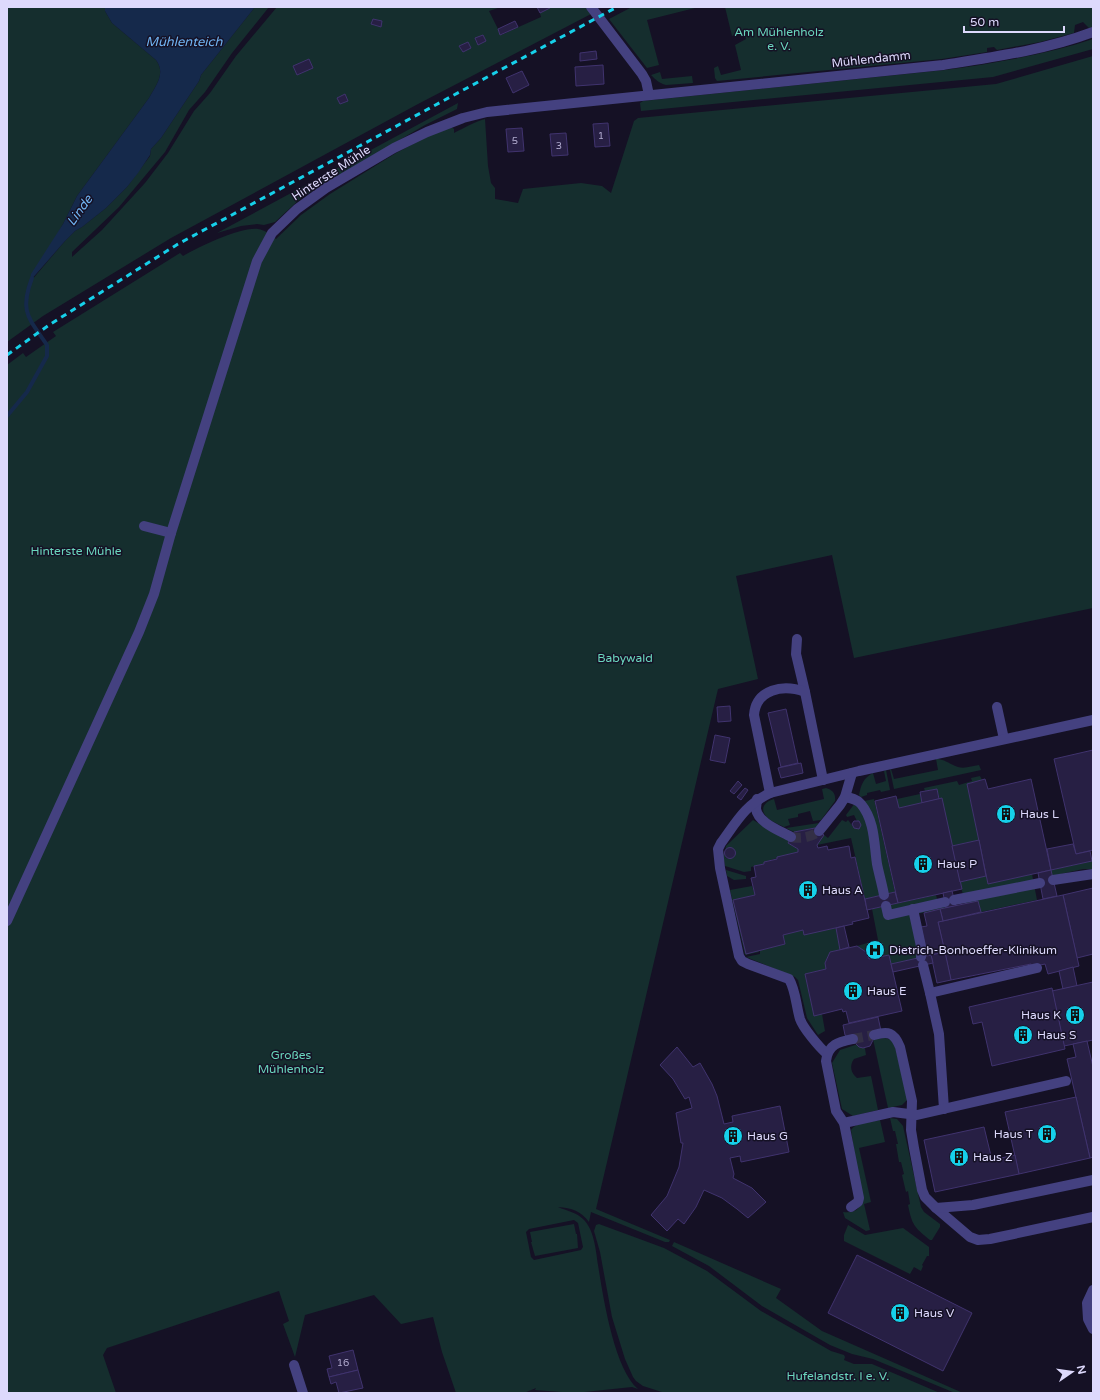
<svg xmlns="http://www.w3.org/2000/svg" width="1100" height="1400" viewBox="0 0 1100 1400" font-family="'Varela Round',sans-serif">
	<rect width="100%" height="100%" fill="#151125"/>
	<!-- green -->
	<g fill="#152e2e" fill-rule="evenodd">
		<path d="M7 7H105V11L112 23 156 60C166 73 156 86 149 98L77 196 63 224 31 281 65 241 75 231 82 227 106 208 127 187 150 156 151 149 161 138 199 81 201 75 255 7H269L232 53 205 92 189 110 165 152 119 207 72 252V257L102 230 145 183 168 153 194 111 210 93 236 56 277 7H501L489 11 501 35 541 17 540 13 550 8V7H586L591 14 418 104 171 238 43 316 7 342Z"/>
		<path d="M632 7H699L647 20 659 65 647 68 609 19Z"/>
		<path d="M725 7H1093V27L1089 28 1083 22 1075 25 1074 33 1040 42 997 50 994 47 987 48V52L942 59 717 81 715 78 714 68 718 66 721 75 741 70 735 45 746 39 743 31 732 36Z"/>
		<path d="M1093 39V49L993 77 641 111 640 103 643 101 945 70C995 63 1045 55 1093 39Z"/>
		<path d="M1093 56V608L854 658 832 555 736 576 758 679 718 689 596 1209 670 1240 669 1242H665L591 1212 589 1222C581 1211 572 1208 558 1207 567 1211 576 1212 583 1219 594 1229 596 1250 598 1265 603 1296 614 1369 638 1389L632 1387 575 1393 535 1390 536 1388 524 1393H456L442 1352 433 1317 401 1324 374 1295 305 1315 295 1357 283 1324 289 1321 279 1291 107 1348 103 1355 116 1393H7V365L23 353 26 357 56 336 53 332 180 253 183 256C199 247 240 227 258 229 265 230 271 235 276 239L301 215 330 194 396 153 428 136 451 127 454 129V133C464 128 474 122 485 119L488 166 491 183 495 188V199L518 203 523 189 581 183 602 186 611 193 634 121 638 118 996 84ZM574 1220 578 1223 583 1247 581 1250 534 1260 531 1257 526 1232 529 1229Z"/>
		<path d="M660 72 662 79 692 76 693 83 666 85C659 83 656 80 651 75Z"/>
		<path d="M458 103 457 109 425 125 324 184 300 199 275 222 264 225 257 224 241 226 217 233Z"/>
		<path d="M936 759C945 759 951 765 958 767 965 769 972 766 979 765L981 770 894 789 890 770 891 769 894 779 938 770Z"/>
		<path d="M886 770 890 790 881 792 880 790 867 793V795L861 797 859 795C861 785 863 778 873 773L876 784 886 781 884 771Z"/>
		<path d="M980 776 982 780 967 784 979 840 952 846 937 789 925 791 924 788 957 781 959 785 972 781 971 778Z"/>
		<path d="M826 788C833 790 836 794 835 801L821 820 813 821 810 811 798 814V817L788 819 790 825 784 827C778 824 770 821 766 816 759 808 766 801 774 799L777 810 824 799 822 789Z"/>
		<path d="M920 794 922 803 899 808 897 799Z"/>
		<path d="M874 799 895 892 865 899 851 838 817 845 824 835 828 838 842 820 846 822 848 820 854 828H859L861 825 859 821H857L854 815 847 817 846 815 855 803Z"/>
		<path d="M753 820 789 841 788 843 798 849V852L764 862V864L751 867V871L744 872 725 866 723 855 724 853 726 858 730 859 734 857 735 853 733 849 730 848 727 849 725 852 726 846Z"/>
		<path d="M819 823 815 828 794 832 786 828Z"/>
		<path d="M1092 861 1093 869H1083L1052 876 1051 870Z"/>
		<path d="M726 870 746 876V879L734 880 727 876Z"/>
		<path d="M1032 874 1037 900 981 912 978 901 965 904 960 882 986 876 988 884Z"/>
		<path d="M752 886 755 895 734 900 759 952 745 955 730 890Z"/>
		<path d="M936 895 939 906 946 905V908L912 915 919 958 891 964 889 955 869 959 866 952 857 946 878 940 872 909Z"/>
		<path d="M836 928 840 950 830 952 825 963 826 969 805 974 814 1015 822 1014 825 1031 818 1035 807 1018 798 980 795 977 746 957 760 954V950L785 944 783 935 803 930 804 934Z"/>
		<path d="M885 1038 891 1040 894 1043 908 1099 902 1105 888 1108 873 1039Z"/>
		<path d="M864 1042 866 1055 854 1059C849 1066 851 1073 857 1078L871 1076 878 1110 853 1116 842 1109 832 1063 840 1050Z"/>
		<path d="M890 1118 897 1119 903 1126 921 1207 924 1212 940 1224V1227L932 1240H930C914 1227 912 1225 908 1205L910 1204 908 1191 906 1192 902 1175 904 1174 901 1162H899L896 1144H898L895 1131H893Z"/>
		<path d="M880 1120 885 1142 859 1148 871 1202 864 1204 870 1230 866 1231 845 1218 843 1212C852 1213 859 1211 862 1202L851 1130C856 1122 871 1122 880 1120Z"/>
		<path d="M574 1224 576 1234H577L578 1248 535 1256 531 1242H532L530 1232Z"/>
		<path d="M599 1224 664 1248 707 1271 761 1311 831 1351 844 1355 845 1357 844 1360 854 1364H872L940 1393H665L643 1386 636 1381 633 1377 625 1359 612 1317 600 1252 594 1231 596 1225Z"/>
		<path d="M848 1225 865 1235 903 1228 929 1247V1256H927L922 1265 923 1266 921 1271 914 1267 910 1274 844 1241V1235Z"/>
		<path d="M674 1242 781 1289 776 1298 822 1331 963 1393H955L873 1359 852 1354 830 1345 762 1306 709 1266 672 1246Z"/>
	</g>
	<!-- water -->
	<path fill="#15294b" d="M105 7H255L201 75 199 81 161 138 151 149 150 155 138 173 127 187 106 208 82 227 75 231 65 241 30 281 31 274 63 224 77 196 149 98C156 86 166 73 156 60L112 23 105 11Z"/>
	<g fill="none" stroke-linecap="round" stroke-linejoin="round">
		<!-- stream -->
		<path stroke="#15294b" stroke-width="4" d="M7 416 27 392 47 356V345C29 318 19 312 32 278"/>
	</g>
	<!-- building -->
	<g fill="#271f44" stroke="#40336e">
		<path d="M537 7H550V8L540 13Z"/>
		<path d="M373 19 382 21 381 27 371 24Z"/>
		<path d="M515 21 518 27 500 35 498 29Z"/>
		<path d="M483 35 486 41 478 45 475 38Z"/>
		<path d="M468 42 471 48 463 52 459 46Z"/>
		<path d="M596 51 597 59 580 61V53Z"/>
		<path d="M309 59 313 68 297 75 293 66Z"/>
		<path d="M603 65 604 84 576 86 575 67Z"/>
		<path d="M522 71 529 85 513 93 506 78Z"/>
		<path d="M345 94 348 101 340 104 337 98Z"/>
		<path d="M608 123 610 146 595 147 593 124Z"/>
		<path d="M522 128 524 151 508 152 506 129Z"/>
		<path d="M566 133 568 155 552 156 550 134Z"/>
		<path d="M730 706 731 721 718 722 717 707Z"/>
		<path d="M786 709 798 763 781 767 768 713Z"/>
		<path d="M715 735 730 738 725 763 710 760Z"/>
		<path d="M1093 750V850L1076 854 1054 759Z"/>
		<path d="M801 763 803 773 781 778 778 768Z"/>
		<path d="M985 779 988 789 1031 779 1051 870 988 884 967 784Z"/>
		<path d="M738 781 742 785 734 794 730 791Z"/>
		<path d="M745 788 748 790 741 800 737 797Z"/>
		<path d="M937 789 939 799 922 803 920 792Z"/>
		<path d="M896 796 899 808 942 798 962 889 898 903 875 801Z"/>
		<path d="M854 821H859L861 825 859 829 854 828 852 824Z"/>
		<path d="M815 828 824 835 817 845 818 848 827 846 828 850 849 846 851 858 855 857 869 918 852 922 853 924 804 935 803 930 783 935 785 944 746 954 733 900 755 895 751 878 756 877 754 866 764 864V862L777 859V857L798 852V849L788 843 794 832Z"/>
		<path d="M979 840 986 876 960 882 952 846Z"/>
		<path d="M1073 844 1076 854 1090 851 1092 861 1051 870 1047 849Z"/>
		<circle cx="730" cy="853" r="5.5"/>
		<path d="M1051 870 1057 896 1043 899 1038 873Z"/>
		<path d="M1093 888V954L1077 958 1063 895Z"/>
		<path d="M952 891 956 906 946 908 943 893Z"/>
		<path d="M895 892 898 903 867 910 865 899Z"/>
		<path d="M1063 895 1079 966 1048 974 1045 964 1031 967V964L951 980 938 922Z"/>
		<path d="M978 901 981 912 943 921 940 909Z"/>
		<path d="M940 909 943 921 938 922 945 952 927 956 921 927 927 926 924 913Z"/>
		<path d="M844 926 849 947 840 950 836 928Z"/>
		<path d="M857 946 866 952 869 959 889 955 902 1011 849 1023 846 1011 843 1012 842 1009 814 1016 805 974 826 969 825 963 830 952Z"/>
		<path d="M945 952 951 980 937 983 931 955Z"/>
		<path d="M931 955 933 963 893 972 891 964Z"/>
		<path d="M1073 967 1077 986 1063 989 1059 971Z"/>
		<path d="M1093 982V1040L1064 1046 1052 991Z"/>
		<path d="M1052 988 1065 1049 992 1066 982 1022 973 1024 969 1007Z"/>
		<path d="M878 1017 881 1031 874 1038 870 1046 863 1048 859 1047 856 1044 853 1037 849 1038 845 1035 843 1025Z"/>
		<path d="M1087 1041 1093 1067V1157L1090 1158 1067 1059 1076 1057 1073 1044Z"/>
		<path d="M677 1047 693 1067 700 1063 712 1084 717 1096 724 1124 733 1122 732 1116 780 1106 789 1152 741 1162 740 1156 730 1158 734 1174 733 1178 752 1188 766 1202 748 1218 737 1209 722 1198 704 1190 696 1207 684 1224 678 1219 667 1231 651 1215 667 1196 679 1167 683 1143H681L676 1113 692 1108 689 1097 685 1099 673 1079 660 1065Z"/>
		<path d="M1076 1097 1090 1158 1019 1174 1005 1112Z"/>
		<path d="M984 1127 992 1160 1015 1155 1019 1174 935 1192 924 1140Z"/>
		<path d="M857 1255 972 1313 943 1371 828 1313Z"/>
		<path d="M353 1350 358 1370 329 1377 327 1369 332 1368 329 1356Z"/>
		<path d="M358 1370 363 1388 339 1393 336 1382 331 1384 329 1377Z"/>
	</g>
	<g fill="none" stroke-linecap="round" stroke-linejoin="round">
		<!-- minor-tunnel -->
		<g stroke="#332f45" stroke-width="10" stroke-dasharray="10 5" stroke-linecap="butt">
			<path d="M791 837C801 839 812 837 819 831"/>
			<path d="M853 1039 874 1035"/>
		</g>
		<!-- minor -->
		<g stroke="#444180" stroke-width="10">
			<path d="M591 7 642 74 646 81 649 95"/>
			<path d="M144 526 171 533"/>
			<path d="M797 639 796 654 805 692"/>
			<path d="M997 707 1004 739"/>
			<path d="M770 793 754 715C756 689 783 684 805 692L823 780"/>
			<path d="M845 797C851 798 857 799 861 804 875 821 874 844 877 864 879 874 882 884 884 895"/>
			<path d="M757 799C757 802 756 806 756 809 758 823 781 831 791 837"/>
			<path d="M819 831 840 805 845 797 852 773"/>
			<path d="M1053 880 1093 874"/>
			<path d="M954 900 1040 883"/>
			<path d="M886 906 888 915 945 902"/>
			<path d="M913 909 922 951 921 957"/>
			<path d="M7 921 139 632 154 594 171 533 257 261 272 233 297 209 326 188 394 148 427 132 463 118 487 112 943 65C994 57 1045 50 1093 32"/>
			<path d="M923 965 930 993"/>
			<path d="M874 1035C888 1031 894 1032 900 1047L912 1101 911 1130 914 1148 922 1190 925 1197 936 1208 970 1237 978 1240 990 1239 1093 1217"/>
			<path d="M827 1054C819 1047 803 1028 800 1019 796 1006 796 991 789 979L748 964 742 961 739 956 720 868 718 849 721 843C737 821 745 805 770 793L859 771 1093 720"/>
			<path d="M944 1109 939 1034 930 993 1037 968"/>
			<path d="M844 1123 893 1112 917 1115 1066 1081"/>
			<path d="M851 1207 858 1202 859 1198 844 1123 836 1111 826 1061C828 1044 839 1042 853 1039"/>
			<path d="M936 1208 973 1205 1093 1180"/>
			<path d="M1093 1290 1087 1303 1088 1319 1093 1329"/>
			<path d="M294 1365 303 1393"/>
		</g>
		<!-- rail -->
		<path stroke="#16d0ea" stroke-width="3" stroke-dasharray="6 5" stroke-linecap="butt" d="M7 355 49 325 178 244 617 7"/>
	</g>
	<!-- icons -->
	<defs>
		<symbol id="building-disc" viewBox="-11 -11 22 22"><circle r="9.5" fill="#16d0ea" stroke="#151125"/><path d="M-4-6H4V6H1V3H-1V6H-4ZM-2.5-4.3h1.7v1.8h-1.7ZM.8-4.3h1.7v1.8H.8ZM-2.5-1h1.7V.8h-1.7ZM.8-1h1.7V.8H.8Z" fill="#111"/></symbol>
		<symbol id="hospital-disc" viewBox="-11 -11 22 22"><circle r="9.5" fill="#16d0ea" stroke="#151125"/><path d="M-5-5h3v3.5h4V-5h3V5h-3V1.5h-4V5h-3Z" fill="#111"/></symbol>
	</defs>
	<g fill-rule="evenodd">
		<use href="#building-disc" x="995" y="803" width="22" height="22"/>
		<use href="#building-disc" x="912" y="853" width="22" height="22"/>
		<use href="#building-disc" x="797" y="879" width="22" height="22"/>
		<use href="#hospital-disc" x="864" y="939" width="22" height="22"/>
		<use href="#building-disc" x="842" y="980" width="22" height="22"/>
		<use href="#building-disc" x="1064" y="1004" width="22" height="22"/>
		<use href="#building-disc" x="1012" y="1024" width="22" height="22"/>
		<use href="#building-disc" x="1036" y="1123" width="22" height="22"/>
		<use href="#building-disc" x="722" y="1125" width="22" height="22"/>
		<use href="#building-disc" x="948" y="1146" width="22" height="22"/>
		<use href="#building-disc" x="889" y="1302" width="22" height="22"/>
	</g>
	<g text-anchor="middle" stroke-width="3" stroke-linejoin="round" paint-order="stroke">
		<!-- number labels -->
		<g font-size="10" fill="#b0aace">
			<text x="601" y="139">1</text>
			<text x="515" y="144">5</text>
			<text x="559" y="149">3</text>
			<text x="343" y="1366">16</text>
		</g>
		<!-- park labels -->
		<g font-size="12" fill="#6ad6bd" stroke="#151125">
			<text x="779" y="36">Am Mühlenholz<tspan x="779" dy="14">e. V.</tspan></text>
			<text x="76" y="555">Hinterste Mühle</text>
			<text x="625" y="662">Babywald</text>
			<text x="291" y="1059">Großes<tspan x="291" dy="14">Mühlenholz</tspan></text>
			<text x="838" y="1380">Hufelandstr. I e. V.</text>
		</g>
		<!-- street labels -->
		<g font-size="12" fill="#ddd9fc" stroke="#151125">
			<text transform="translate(871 59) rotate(-6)" y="4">Mühlendamm</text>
			<text transform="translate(331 173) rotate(-33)" y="4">Hinterste Mühle</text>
		</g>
		<!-- poi labels -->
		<g font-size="12" fill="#ddd9fc" stroke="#151125" text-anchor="start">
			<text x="1020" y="818">Haus L</text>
			<text x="937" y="868">Haus P</text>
			<text x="822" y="894">Haus A</text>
			<text x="889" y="954">Dietrich-Bonhoeffer-Klinikum</text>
			<text x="867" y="995">Haus E</text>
			<text x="1061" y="1019" text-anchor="end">Haus K</text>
			<text x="1037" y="1039">Haus S</text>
			<text x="1033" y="1138" text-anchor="end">Haus T</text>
			<text x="747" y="1140">Haus G</text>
			<text x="973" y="1161">Haus Z</text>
			<text x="914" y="1317">Haus V</text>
		</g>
		<!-- water labels -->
		<g font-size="13" font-style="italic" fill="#70b3f2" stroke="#151125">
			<text x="184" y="46">Mühlenteich</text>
			<text transform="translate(79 210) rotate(-55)" y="5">Linde</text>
		</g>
	</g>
	<!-- border -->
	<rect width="1100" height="1400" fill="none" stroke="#ddd9fc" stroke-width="16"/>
	<!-- north arrow -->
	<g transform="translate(1072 1372) rotate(77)" stroke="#151125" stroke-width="3" paint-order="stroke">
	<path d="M0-3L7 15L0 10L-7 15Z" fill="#ddd9fc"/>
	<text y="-6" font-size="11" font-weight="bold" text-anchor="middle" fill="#ddd9fc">N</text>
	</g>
	<!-- scale -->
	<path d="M964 26v6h100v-6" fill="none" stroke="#ddd9fc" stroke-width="2"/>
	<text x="970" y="26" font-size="12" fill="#ddd9fc" stroke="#151125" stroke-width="3" paint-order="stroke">50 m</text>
</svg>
